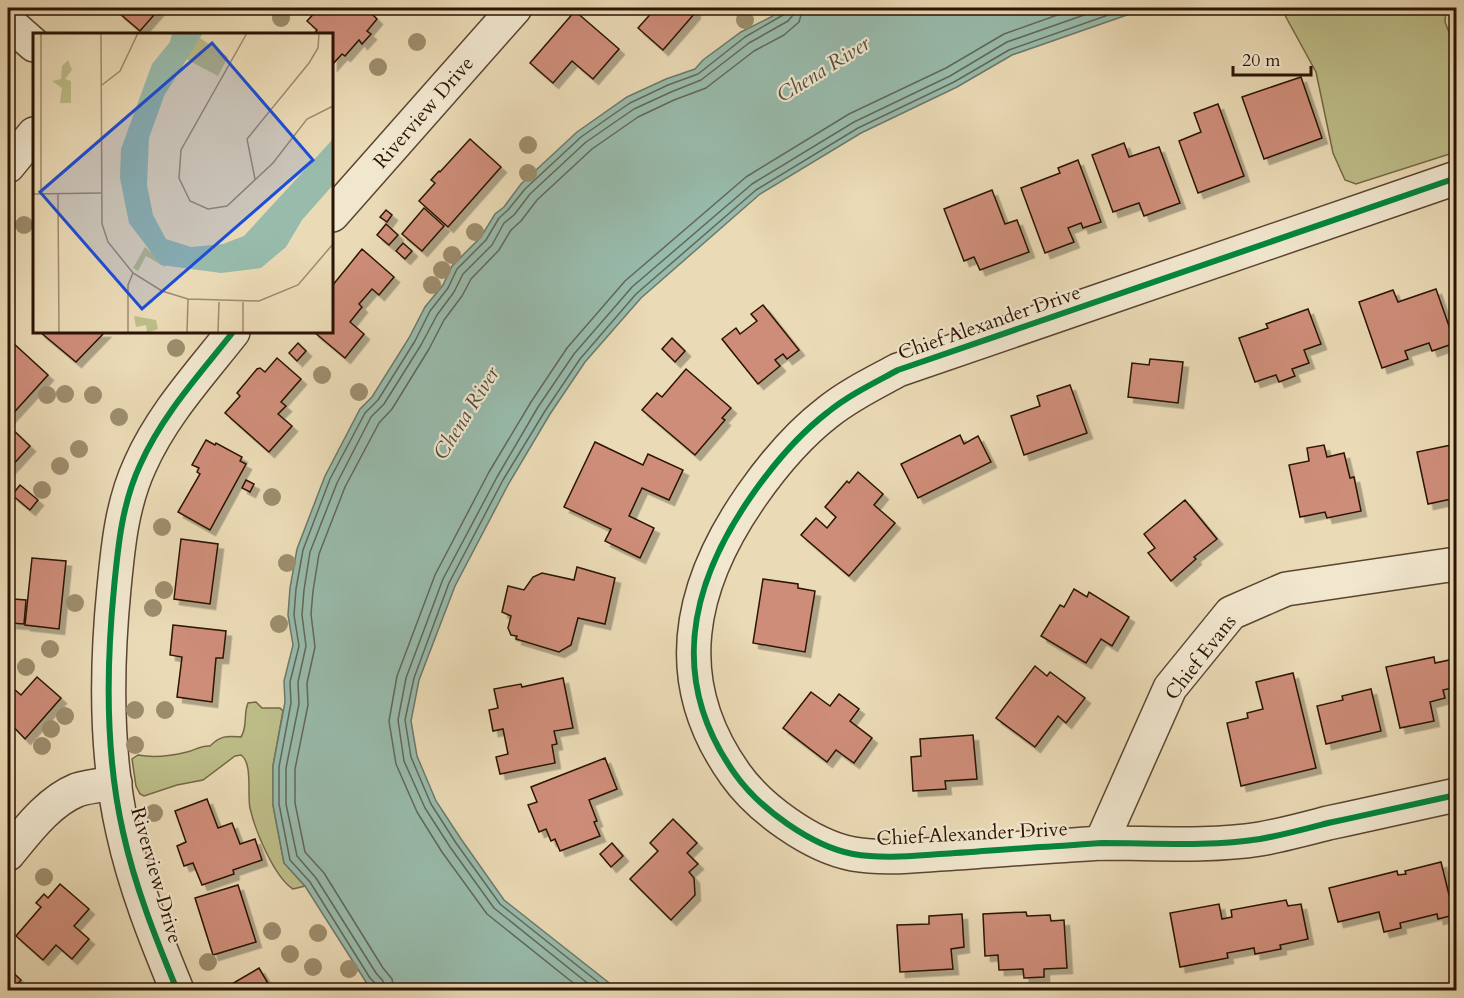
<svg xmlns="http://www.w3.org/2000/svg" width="1464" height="998" viewBox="0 0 1464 998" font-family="Cardo,serif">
	<defs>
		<filter id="shadow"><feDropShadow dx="5.5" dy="5.5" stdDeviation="0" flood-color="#0004"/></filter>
	</defs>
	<rect width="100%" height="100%" fill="#eadab5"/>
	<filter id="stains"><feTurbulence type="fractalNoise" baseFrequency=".00333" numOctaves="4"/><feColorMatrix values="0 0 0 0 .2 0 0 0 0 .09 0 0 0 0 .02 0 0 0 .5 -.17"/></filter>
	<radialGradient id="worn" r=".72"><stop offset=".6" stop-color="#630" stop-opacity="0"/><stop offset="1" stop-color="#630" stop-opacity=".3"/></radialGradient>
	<!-- green -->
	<g fill="#bdbd88" stroke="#746846" stroke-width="1.5">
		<path d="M1281 8H1446L1445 22 1456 50V152L1356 184 1345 180 1333 153 1316 72Z"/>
		<path d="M256 702 262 708H280L283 711 273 766V805L284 863 305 886 293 889C274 877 255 830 250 808 247 795 253 763 241 755L235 756 203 780 177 785 144 796 140 794 136 786 132 759 138 755C154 758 171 756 187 752 196 750 201 745 210 746 221 735 227 736 241 737 248 726 243 715 248 703Z"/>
	</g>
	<!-- water -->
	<path fill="#98bbac" stroke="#6c7869" stroke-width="1.5" d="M783 8H1147L1012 55 957 87 861 133 760 194 641 298 585 362 550 414 509 483 455 586 419 680 411 721 417 756 436 801 461 839 504 900 618 990H374L366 982 305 886 284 863 273 805V766L285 702 284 681 293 645 288 615 290 588 297 549 325 476 360 409 372 397 409 338 425 307 443 285 452 266 481 237 495 214 504 207 521 184 577 132 627 97 666 79 695 69 703 60 741 32 771 17Z"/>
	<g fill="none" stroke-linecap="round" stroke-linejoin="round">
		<!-- shore -->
		<g stroke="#626758" stroke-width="1.5">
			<path d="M378 990 377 985 370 978 310 882 290 860 279 804V767L291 703 290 682 299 646 294 615 296 589 303 550 330 479 365 413 378 400 415 341 430 311 448 288 457 269 486 240 499 218 508 210 525 189 581 137 611 116 630 103 668 85 698 74 745 37 783 15 786 8"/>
			<path d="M385 990 383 981 376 973 316 878 297 856 286 804V768L299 704 298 682 306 646 302 615 304 590 310 552 337 483 371 417 384 404 421 345 437 315 454 292 463 274 492 245 504 223 514 215 530 194 586 142 634 109 671 92 701 80 749 43 788 21 793 15 794 8"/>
			<path d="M394 990 392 979 383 968 324 873 305 852 295 803V769L308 705 307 683 315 647 311 614 313 591 319 554 345 487 379 423 392 409 429 349 444 320 462 296 471 279 499 250 511 230 521 221 537 200 592 149 638 117 674 100 706 88 754 51 784 35 799 22 803 8"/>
			<path d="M582 990 487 914 442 852 417 812 396 764 389 721 397 676 435 575 489 472 531 402 567 348 625 281 746 177 849 114 946 68 1004 34 1077 8"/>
			<path d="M596 990 494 908 450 847 425 808 404 761 398 720 406 678 443 579 497 477 538 407 574 354 632 287 752 184 854 122 950 76 1007 42 1104 8"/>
			<path d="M608 990 500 904 456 843 431 804 411 757 405 720 414 678 449 583 503 480 545 411 580 359 636 294 756 190 858 128 954 82 1009 50 1128 8"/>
		</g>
	</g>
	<!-- building -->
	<g fill="#ce8d79" stroke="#2b1304" stroke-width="1.5" filter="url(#shadow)">
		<path d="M121 8H160L140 31 119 13Z"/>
		<path d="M319 8H366L377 19 367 31 371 34 362 44 359 40 345 56 342 54 332 65V34H314L317 30 307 21Z"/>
		<path d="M656 8H697L694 12 695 13 663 50 638 28Z"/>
		<path d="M575 11 619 49 593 79 572 61 553 83 530 63Z"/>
		<path d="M1301 77 1322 138 1264 159 1242 97Z"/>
		<path d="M1218 104 1244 176 1198 193 1179 141 1201 132 1194 113Z"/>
		<path d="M470 139 501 167 448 227 419 201 435 183 431 180 439 171 440 172Z"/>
		<path d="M1124 143 1129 157 1159 147 1180 203 1144 216 1139 203 1113 212 1092 155Z"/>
		<path d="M1078 160 1101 222 1083 228 1081 223 1068 228 1074 242 1045 253 1021 188 1060 173 1058 168Z"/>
		<path d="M992 190 1005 224 1017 220 1029 252 980 270 974 257 964 261 944 209Z"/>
		<path d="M424 208 444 226 422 251 402 234Z"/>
		<path d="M386 210 392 215 387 222 380 217Z"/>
		<path d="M386 224 398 235 389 245 377 235Z"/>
		<path d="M403 243 412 251 405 259 396 251Z"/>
		<path d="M362 249 394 277 379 295 372 289 359 304 362 307 350 322 364 334 345 358 314 332H332V286Z"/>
		<path d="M1436 289 1455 343 1432 351 1429 343 1405 351 1408 359 1382 368 1359 302 1393 290 1398 302Z"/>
		<path d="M763 305 799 350 787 359 783 354 775 360 780 366 758 384 722 339 736 328 740 334 757 321 751 314Z"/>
		<path d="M1308 309 1321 344 1304 350 1309 363 1292 369 1295 376 1279 382 1276 375 1255 382 1239 338 1268 328 1266 324Z"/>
		<path d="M40 332H105L76 362Z"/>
		<path d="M672 338 685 351 675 362 662 349Z"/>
		<path d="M12 342 48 375 8 419V347Z"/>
		<path d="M298 343 306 351 297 361 289 353Z"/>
		<path d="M277 358 301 379 281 402 286 406 278 414 292 426 269 452 225 413 240 396 237 393 257 369 260 368 265 372Z"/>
		<path d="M1150 359 1183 362 1178 403 1128 397 1132 363 1149 365Z"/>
		<path d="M686 369 731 408 722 418 725 420 695 455 642 410 657 393 662 397Z"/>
		<path d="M1070 385 1087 433 1024 455 1011 416 1040 406 1037 396Z"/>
		<path d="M8 425 30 446 8 470Z"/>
		<path d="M960 435 964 444 978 436 991 462 918 498 901 464Z"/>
		<path d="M206 440 215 445 216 443 242 457 240 461 246 464 210 530 178 512 200 474 197 472 199 468 192 465Z"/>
		<path d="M595 442 643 465 648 454 683 470 669 500 642 488 629 516 654 528 640 558 605 541 611 529 564 507Z"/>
		<path d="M1456 444V498L1428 504 1417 452Z"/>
		<path d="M1324 445 1327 457 1344 453 1350 478 1354 477 1361 511 1327 518 1325 512 1300 517 1289 465 1309 461 1307 448Z"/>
		<path d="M858 472 883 494 874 505 895 523 849 576 801 535 816 518 827 528 836 517 825 507 847 481 849 483Z"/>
		<path d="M246 480 254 484 250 492 242 488Z"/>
		<path d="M20 485 38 500 30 510 12 495Z"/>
		<path d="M1185 500 1217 539 1194 557 1196 559 1171 581 1148 553 1155 548 1144 534Z"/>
		<path d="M181 539 218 544 210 604 174 599Z"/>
		<path d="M32 558 66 561 59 629 25 625Z"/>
		<path d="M577 567 615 578 605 624 578 618 571 645 559 652 516 639 517 636 511 635 508 628 511 616 502 612 508 586 524 590 533 577 542 573 574 580Z"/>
		<path d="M763 579 798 584V588L815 591 805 652 753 643Z"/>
		<path d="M1074 589 1087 597 1089 592 1129 617 1112 646 1101 639 1086 663 1041 636 1060 605 1064 607Z"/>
		<path d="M13 599 26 600 24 624 11 623Z"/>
		<path d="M173 625 226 631 223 658H216L212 702 177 697 182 657 170 655Z"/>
		<path d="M1434 657 1435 663 1454 659 1456 671V687L1443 690 1445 698 1430 702 1434 721 1400 728 1386 667Z"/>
		<path d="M1035 666 1047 676 1050 672 1085 698 1066 723 1058 716 1035 747 996 718Z"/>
		<path d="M1293 673 1316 768 1241 786 1227 723 1248 718 1247 713 1263 709 1256 682Z"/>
		<path d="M37 677 61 698 25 739 8 721V697L14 689 21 695Z"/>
		<path d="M563 678 573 728 554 731 557 744 552 745 555 763 500 774 496 757 508 754 503 729 493 731 489 710 498 708 494 689 521 684 522 687Z"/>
		<path d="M1371 689 1381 731 1326 744 1317 706 1343 700 1342 696Z"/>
		<path d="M811 692 830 706 839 694 859 709 850 721 872 738 854 763 836 750 827 762 783 728Z"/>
		<path d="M973 735 977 779 945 781 946 789 913 791 911 757 921 756 920 739Z"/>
		<path d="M605 758 617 789 589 800 597 821 594 822 600 836 560 851 555 839 551 841 546 829 539 832 528 805 537 802 531 787Z"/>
		<path d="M207 799 218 828 232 823 240 844 255 839 262 860 233 870 234 874 202 885 193 863 184 866 177 846 186 842 175 811Z"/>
		<path d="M673 819 697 843 687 853 698 864 689 872 694 878 695 895 671 920 630 879 658 851 650 843Z"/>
		<path d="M612 843 623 856 611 867 600 854Z"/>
		<path d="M1441 862 1454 915 1438 919 1437 914 1400 923 1401 928 1384 932 1379 912 1338 922 1329 888 1397 871 1398 875 1406 874 1405 871Z"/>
		<path d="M60 884 89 909 74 926 89 939 72 959 56 945 43 960 16 936 41 907 36 903 44 894 48 898Z"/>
		<path d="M238 885 256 942 213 955 195 898Z"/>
		<path d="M1286 900 1288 906 1301 904 1308 939 1280 945 1281 949 1255 954 1254 948 1227 953 1228 958 1180 967 1170 913 1219 904 1222 919 1232 917 1231 910Z"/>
		<path d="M1026 912 1027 916 1050 915 1051 921 1064 920 1067 968 1044 969V977L1024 978 1023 969 999 970 998 955 985 956 983 914Z"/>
		<path d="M962 914 964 947 951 949 953 969 900 972 897 925 929 924V916Z"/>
		<path d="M8 968 21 980 12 990H8Z"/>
		<path d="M259 968 272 990H233L230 985Z"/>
	</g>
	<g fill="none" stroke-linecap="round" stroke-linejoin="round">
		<defs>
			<g id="minor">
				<path d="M8 22 34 45"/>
				<path d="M8 166 34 134"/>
				<path d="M1456 178 898 370C874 383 849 395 828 412 798 435 773 465 752 495 689 585 668 680 735 774 759 808 811 846 853 854 882 859 911 856 940 854 974 852 1007 849 1041 847 1062 846 1083 844 1103 843 1155 843 1209 847 1260 839 1283 835 1305 829 1328 823 1371 814 1414 804 1456 795"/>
				<path d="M332 215 515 8"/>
				<path d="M1101 843 1170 688 1231 613 1286 589 1456 564"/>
				<path d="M8 854C27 831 48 802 77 790 89 786 103 785 115 783"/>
				<path d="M177 990C156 939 135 887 123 832 105 753 106 669 114 588 118 546 122 504 140 465 162 415 200 374 233 332"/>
			</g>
		</defs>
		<!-- minor casing -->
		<use href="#minor" stroke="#5b4530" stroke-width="36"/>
		<!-- minor -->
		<use href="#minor" stroke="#f1e7cf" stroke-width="33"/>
		<defs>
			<g id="cycleway">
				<path d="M1456 178 898 370C874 383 849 395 828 412 798 435 773 465 752 495 689 585 668 680 735 774 759 808 811 846 853 854 882 859 911 856 940 854 974 852 1007 849 1041 847 1062 846 1083 844 1103 843 1155 843 1209 847 1260 839 1283 835 1305 829 1328 823 1371 814 1414 804 1456 795"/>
				<path d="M177 990C156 939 135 887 123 832 105 753 106 669 114 588 118 546 122 504 140 465 162 415 200 374 233 332"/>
			</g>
		</defs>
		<!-- cycleway casing -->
		<use href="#cycleway" stroke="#f1e7cf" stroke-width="10"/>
		<!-- cycleway -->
		<use href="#cycleway" stroke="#00873e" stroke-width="6"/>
	</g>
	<!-- trees -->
	<g fill="#9d8d6d">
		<circle cx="281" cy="18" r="9"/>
		<circle cx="745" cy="20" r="9"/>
		<circle cx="417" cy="42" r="9"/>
		<circle cx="378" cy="67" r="9"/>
		<circle cx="528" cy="145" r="9"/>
		<circle cx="528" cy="173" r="9"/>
		<circle cx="24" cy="225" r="9"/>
		<circle cx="475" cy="232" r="9"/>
		<circle cx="452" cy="255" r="9"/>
		<circle cx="442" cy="270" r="9"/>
		<circle cx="432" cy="285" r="9"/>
		<circle cx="176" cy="348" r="9"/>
		<circle cx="322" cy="375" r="9"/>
		<circle cx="359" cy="392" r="9"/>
		<circle cx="65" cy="394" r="9"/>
		<circle cx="47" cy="395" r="9"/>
		<circle cx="93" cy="395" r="9"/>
		<circle cx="119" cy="417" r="9"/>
		<circle cx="79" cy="449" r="9"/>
		<circle cx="60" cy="466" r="9"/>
		<circle cx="42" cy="490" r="9"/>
		<circle cx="272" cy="497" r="9"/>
		<circle cx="162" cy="527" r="9"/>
		<circle cx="287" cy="563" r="9"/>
		<circle cx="164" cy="590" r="9"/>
		<circle cx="75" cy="603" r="9"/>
		<circle cx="153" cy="608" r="9"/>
		<circle cx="279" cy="624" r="9"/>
		<circle cx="50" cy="649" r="9"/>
		<circle cx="26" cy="667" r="9"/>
		<circle cx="135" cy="710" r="9"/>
		<circle cx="165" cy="710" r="9"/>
		<circle cx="65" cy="716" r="9"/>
		<circle cx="51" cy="729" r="9"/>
		<circle cx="135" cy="745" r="9"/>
		<circle cx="42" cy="746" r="9"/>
		<circle cx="154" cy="813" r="9"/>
		<circle cx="44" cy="877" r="9"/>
		<circle cx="272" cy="931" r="9"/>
		<circle cx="318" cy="933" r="9"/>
		<circle cx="290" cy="954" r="9"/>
		<circle cx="208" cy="962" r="9"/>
		<circle cx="313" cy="967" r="9"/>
		<circle cx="349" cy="969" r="9"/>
	</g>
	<g text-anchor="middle" stroke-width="4.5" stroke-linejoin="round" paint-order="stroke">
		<!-- street labels -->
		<g font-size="20" fill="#2b1304" stroke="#f1e7cf">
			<text transform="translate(423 112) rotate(-49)" y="7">Riverview Drive</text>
			<text transform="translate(989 322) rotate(-19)" y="7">Chief Alexander Drive</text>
			<text transform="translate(1200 657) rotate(-52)" y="7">Chief Evans</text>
			<text transform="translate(972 833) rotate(-3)" y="7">Chief Alexander Drive</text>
			<text transform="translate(157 875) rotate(74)" y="7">Riverview Drive</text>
		</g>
		<!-- water labels -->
		<g font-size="21" font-style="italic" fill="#514e3f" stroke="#f1e7cf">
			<text transform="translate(823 69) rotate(-32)" y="7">Chena River</text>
			<text transform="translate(466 413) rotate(-58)" y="7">Chena River</text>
		</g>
	</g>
	<!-- overview -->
	<g transform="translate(33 33)">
		<rect width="300" height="300" fill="#eadab5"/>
		<path d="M167 5 195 24 185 43 153 26ZM35 27 39 37 32 46 38 48V70H27L29 55 19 48 28 46 29 33ZM112 214 133 232 132 234 113 223 105 238 100 235ZM101 283 123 287 125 296 114 300 113 292 103 294Z" fill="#bdbd88"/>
		<path d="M139 0H170L131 63 116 105 114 152 120 182 133 206 158 214 190 211 211 203 300 106V152L269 187 253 214 228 235 188 240 128 232 96 190 87 145 88 116 119 31 137 9Z" fill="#98bbac"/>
		<path fill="none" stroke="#9e8a6e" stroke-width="1.5" d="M8 0V161M68 0 69 191 75 209 100 240 129 258 155 266 226 268 265 252 300 211M214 0 148 117 146 145 157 168 175 176 194 173 240 130 274 86 300 73M69 52 87 38 105 0M222 146 214 106 276 30 285 15 286 0M0 161 68 160M25 161 26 300M95 300V252L100 240M154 300 155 266M185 300 186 269M210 300V269"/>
		<path fill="#1d4ed8" fill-opacity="0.15" stroke="#1d4ed8" stroke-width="3" d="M179 10 280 127 109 276 7 159Z"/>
		<rect width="300" height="300" fill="none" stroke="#2b1304" stroke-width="3"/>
	</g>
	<!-- margin -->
	<rect width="1464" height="998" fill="none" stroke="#eadab5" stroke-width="30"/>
	<rect x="9" y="9" width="1446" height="980" fill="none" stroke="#2b1304" stroke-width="3"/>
	<rect x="15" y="15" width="1434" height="968" fill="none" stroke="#2b1304" stroke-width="1.5"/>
	<!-- scale -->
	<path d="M1233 66v9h78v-9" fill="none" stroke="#2b1304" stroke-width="3"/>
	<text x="1242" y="66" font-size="18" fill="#2b1304" stroke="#f1e7cf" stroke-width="4.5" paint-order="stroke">20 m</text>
	<rect width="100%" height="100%" filter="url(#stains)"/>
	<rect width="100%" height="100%" fill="url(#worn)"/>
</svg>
